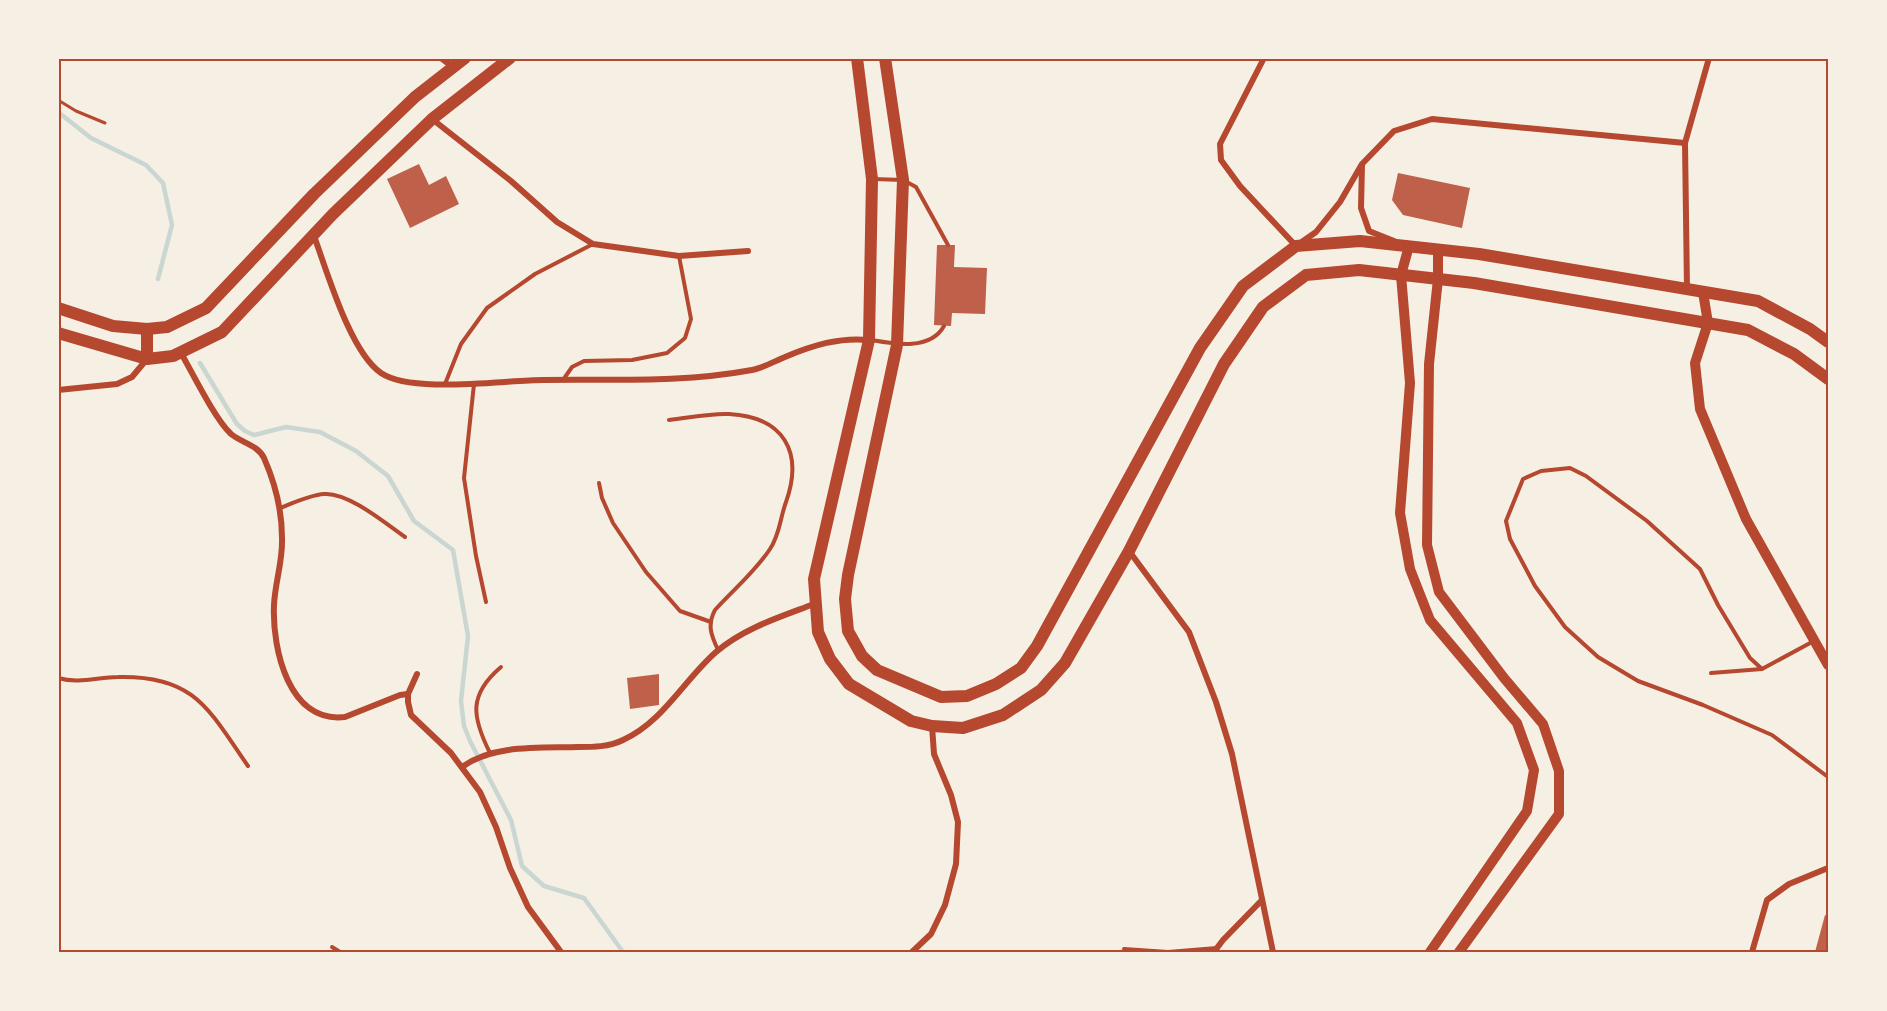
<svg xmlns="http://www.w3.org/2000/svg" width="1887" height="1011" viewBox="0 0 1887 1011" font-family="'PT Sans Narrow',sans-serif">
	<rect width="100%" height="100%" fill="#f6efe4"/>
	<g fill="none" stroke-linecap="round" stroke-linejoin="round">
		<!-- stream -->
		<g stroke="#c9d6d2" stroke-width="4.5">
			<path d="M58 112 91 138 146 165 163 183 172 225 158 279"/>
			<path d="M200 363 229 411 237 424 245 431 254 435 286 427 320 432 356 451 388 476 414 521 453 550 468 636 461 701 464 726 470 741 511 820 522 866 544 886 584 898 623 952"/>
		</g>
	</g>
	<!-- building -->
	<g fill="#bf614a">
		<path d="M419 164 429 185 446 176 459 204 410 228 387 179Z"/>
		<path d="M1398 173 1470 188 1462 228 1403 215 1392 200Z"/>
		<path d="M937 245H955L954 267 987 268 985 314 952 313 951 326 934 325Z"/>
		<path d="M659 674V705L630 709 627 678Z"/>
		<path d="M1825 915 1828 916V952H1815Z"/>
	</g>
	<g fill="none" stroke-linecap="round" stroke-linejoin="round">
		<!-- path -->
		<g stroke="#b5482f" stroke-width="3">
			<path d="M235 58 239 59"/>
			<path d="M58 100 76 111 105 123"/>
		</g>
		<!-- service -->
		<g stroke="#b5482f" stroke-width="4">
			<path d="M873 179 903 180 916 187 948 245"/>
			<path d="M871 340C894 344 930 351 944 326"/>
			<path d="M563 380 572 367 584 361 632 360 667 353 685 338 691 319 679 256"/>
			<path d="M445 384 461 344 487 308 535 274 593 244"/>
			<path d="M474 384 464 478 476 556 486 602"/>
			<path d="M669 420C688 418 710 413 729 414 783 417 804 451 786 502 780 518 780 534 770 549 755 572 733 590 715 610 707 625 711 635 718 650"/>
			<path d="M599 483 602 498 613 523 646 572 680 611 711 622"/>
			<path d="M280 508C293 503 310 495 324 494 348 492 385 523 405 537"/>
			<path d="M1762 669 1750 658 1718 605 1700 569 1647 521 1586 476 1570 468 1541 471 1523 479 1506 521 1510 539 1535 586 1565 627 1598 657 1638 681 1703 705 1772 735 1828 777"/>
			<path d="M1711 673 1762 669 1812 642"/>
			<path d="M58 678C79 684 98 677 118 677 195 675 209 710 248 766"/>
			<path d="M490 753C472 717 468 695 501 667"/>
			<path d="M332 947 340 952"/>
			<path d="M1124 949 1168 952 1217 948"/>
		</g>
		<!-- minor -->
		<g stroke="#b5482f" stroke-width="6">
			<path d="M441 58 453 67"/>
			<path d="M1264 58 1220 144 1221 160 1240 186 1296 246 1316 232 1340 202 1362 164 1394 131 1432 119 1685 143"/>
			<path d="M432 119 511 181 557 222 593 244 679 256 748 251"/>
			<path d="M1362 165 1361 208 1369 231 1394 241"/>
			<path d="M314 236C327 271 350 352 381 373 412 394 504 380 543 380 613 379 682 383 752 370 763 368 775 361 785 357 813 345 840 337 869 340"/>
			<path d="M1687 289 1685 143 1709 58"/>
			<path d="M181 353C193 374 215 419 231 434 242 443 258 445 264 458 275 483 282 510 282 538 283 561 275 582 274 605 272 649 289 724 345 717L400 695 408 694"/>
			<path d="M58 390 117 384 132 377 147 359"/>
			<path d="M1129 551 1189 632 1216 702 1232 754 1273 952"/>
			<path d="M417 674 408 694V702L411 715 451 753 480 792 496 827 510 868 528 907 561 952"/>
			<path d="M462 767C493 744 541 748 578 747 593 747 609 747 623 740 663 722 684 680 716 652 744 628 780 617 814 604"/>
			<path d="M912 952 931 934 945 905 956 864 958 822 951 795 934 754 932 726"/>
			<path d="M1214 952 1223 940 1262 900"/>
			<path d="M1752 952 1767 900 1789 884 1828 868"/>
		</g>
		<!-- tertiary -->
		<g stroke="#b5482f" stroke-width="10">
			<path d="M1409 246 1401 275 1410 383 1400 513 1410 569 1430 620 1517 723 1534 770 1527 811 1430 952"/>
			<path d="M1438 250V279L1429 364 1427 545 1439 592 1504 678 1543 724 1559 771V814L1459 952"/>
			<path d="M1703 292 1708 323 1695 363 1700 409 1746 519 1828 665"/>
		</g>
		<!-- primary -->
		<g stroke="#b5482f" stroke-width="12">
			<path d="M857 58 872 179 869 340 814 579 818 632 830 659 849 684 911 721 932 726 963 728 1003 715 1041 690 1065 663 1129 551 1224 364 1263 307 1306 275 1359 270 1474 283 1748 330 1794 354 1828 379"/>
			<path d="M885 58 903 180 897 345 848 575 845 599 848 631 862 656 877 670 941 697 967 696 996 684 1021 668 1037 646 1200 348 1243 286 1296 246 1360 241 1479 254 1758 301 1810 329 1828 342"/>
			<path d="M58 308 113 326 147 329 167 327 206 308 314 194 415 97 465 58"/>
			<path d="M58 333 147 359 173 356 222 332 333 214 432 119 510 58"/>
			<path d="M147 359V329"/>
		</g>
	</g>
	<!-- border -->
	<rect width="1887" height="1011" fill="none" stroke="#f6efe4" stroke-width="120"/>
	<rect x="60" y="60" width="1767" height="891" fill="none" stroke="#b5482f" stroke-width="2"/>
</svg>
